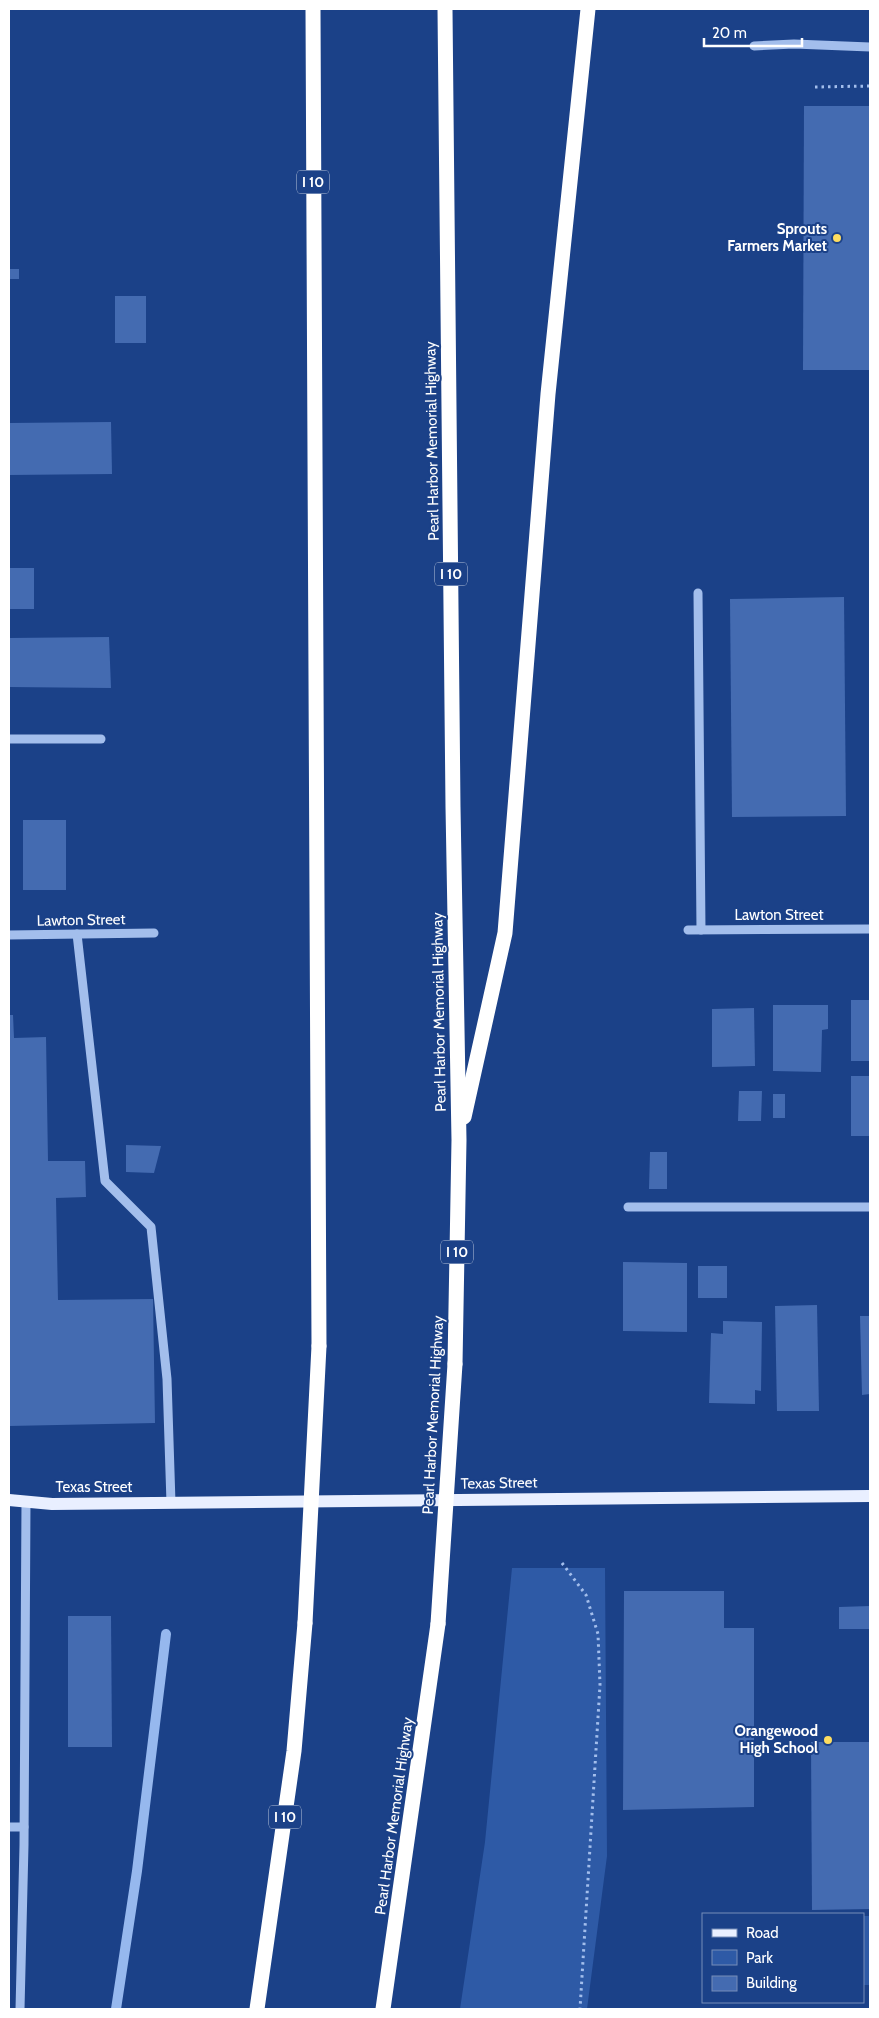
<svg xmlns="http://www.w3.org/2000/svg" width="879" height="2018" viewBox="0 0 879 2018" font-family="Cabin,sans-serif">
	<rect width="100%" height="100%" fill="#1b4188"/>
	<!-- green -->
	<g fill="#2e5aa6">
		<path d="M512 1568H605L607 1856 587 2009H460L485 1842Z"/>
		<rect x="863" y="1916" width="7" height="69"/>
	</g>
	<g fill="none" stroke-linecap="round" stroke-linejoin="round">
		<!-- stream -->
		<path stroke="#96b8ee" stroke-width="10" d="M116 2009 137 1871 166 1634"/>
	</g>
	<!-- building -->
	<g fill="#446bb1">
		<path d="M804 106H870V370H803Z"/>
		<rect x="9" y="269" width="10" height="10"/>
		<rect x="115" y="296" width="31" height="47"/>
		<path d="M111 422 112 474 9 475V423Z"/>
		<rect x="9" y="568" width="25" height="41"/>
		<path d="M844 597 846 816 732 817 730 599Z"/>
		<path d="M109 637 111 688 9 687V638Z"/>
		<rect x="23" y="820" width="43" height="70"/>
		<rect x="851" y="1000" width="19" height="61"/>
		<path d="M773 1005H828V1029L822 1030 821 1072 773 1071Z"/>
		<path d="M754 1008 755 1066 712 1067V1009Z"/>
		<path d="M9 1015H13L14 1038 46 1037 48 1161H85L86 1197 56 1198 58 1300 153 1299 155 1423 9 1426Z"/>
		<rect x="851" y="1076" width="19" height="60"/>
		<path d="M739 1091H762L761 1121H738Z"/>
		<rect x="773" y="1094" width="12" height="24"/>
		<path d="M126 1145 161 1146 154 1173 126 1172Z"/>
		<path d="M650 1152H667V1189H649Z"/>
		<path d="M623 1262 687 1263V1332L623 1331Z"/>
		<rect x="698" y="1266" width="29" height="32"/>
		<path d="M817 1305 819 1411H777L775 1306Z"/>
		<path d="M860 1316H870V1394L862 1395Z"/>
		<path d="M723 1321 762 1322 761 1391 755 1390V1404L709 1403 711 1333 723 1334Z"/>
		<path d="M624 1591H724V1628H754V1807L623 1810Z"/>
		<path d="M870 1606V1629H839V1607Z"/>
		<path d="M68 1616H111L112 1747H68Z"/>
		<path d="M811 1742H870V1909L812 1910Z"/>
	</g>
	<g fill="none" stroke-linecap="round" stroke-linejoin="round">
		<!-- path -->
		<g stroke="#a3beec" stroke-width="3" stroke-dasharray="2.5 4" stroke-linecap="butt">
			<path d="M815 87 870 86"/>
			<path d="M562 1563 586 1595 598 1634 600 1685 580 2009"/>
		</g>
		<!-- minor -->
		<g stroke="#a3beec" stroke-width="9">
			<path d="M754 46 794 44 870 47"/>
			<path d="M698 593 701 930"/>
			<path d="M9 739H101"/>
			<path d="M688 930 870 929"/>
			<path d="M77 934 105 1181 151 1227 167 1379 171 1503"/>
			<path d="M9 935 154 933"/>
			<path d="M628 1207H870"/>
			<path d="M9 1827H24"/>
			<path d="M20 2009 24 1845 26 1502"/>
		</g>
		<!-- major -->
		<path stroke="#e9efff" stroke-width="12" d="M9 1500 52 1504 870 1496"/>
		<!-- highway -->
		<g stroke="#fff" stroke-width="15">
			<path d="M313 9 319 1346"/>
			<path d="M445 9 453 807 459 1140 455 1364"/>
			<path d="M464 1117 505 933 548 394 588 9"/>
			<path d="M257 2009 294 1751 305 1623"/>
			<path d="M383 2009 438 1624"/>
		</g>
		<!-- highway-bridge -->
		<g stroke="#fff" stroke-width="15">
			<path d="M305 1623 319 1346"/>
			<path d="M438 1624 455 1364"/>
		</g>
	</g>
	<!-- markers -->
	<g fill="#fedd60" stroke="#1b4188" stroke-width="2">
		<circle cx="837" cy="238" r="5"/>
		<circle cx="828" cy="1740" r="5"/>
	</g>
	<g text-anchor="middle" stroke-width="4" stroke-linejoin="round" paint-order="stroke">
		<!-- shield labels -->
		<g fill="#1b4188" stroke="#bbc6db" stroke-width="1">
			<rect x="297" y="170.5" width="32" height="23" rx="4"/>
			<rect x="435" y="562.5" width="32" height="23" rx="4"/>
			<rect x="441" y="1240.5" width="32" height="23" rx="4"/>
			<rect x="269" y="1805.5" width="32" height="23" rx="4"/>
		</g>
		<g font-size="14" font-weight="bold" fill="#fff">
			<text x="313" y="187">I 10</text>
			<text x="451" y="579">I 10</text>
			<text x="457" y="1257">I 10</text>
			<text x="285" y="1822">I 10</text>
		</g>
		<!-- poi labels -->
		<g font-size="15" font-weight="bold" fill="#fff" stroke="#1b4188" text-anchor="end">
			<text x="827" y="234">Sprouts<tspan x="827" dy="17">Farmers Market</tspan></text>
			<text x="818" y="1736">Orangewood<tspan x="818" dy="17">High School</tspan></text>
		</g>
		<!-- street labels -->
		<g font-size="15" fill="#fff" stroke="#1b4188">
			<text transform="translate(432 441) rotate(-91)" y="5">Pearl Harbor Memorial Highway</text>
			<text x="779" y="920">Lawton Street</text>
			<text transform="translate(81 920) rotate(-1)" y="5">Lawton Street</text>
			<text transform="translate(439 1012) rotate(-91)" y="5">Pearl Harbor Memorial Highway</text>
			<text transform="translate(433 1415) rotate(-87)" y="5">Pearl Harbor Memorial Highway</text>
			<text transform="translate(499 1483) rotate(-1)" y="5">Texas Street</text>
			<text x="94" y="1492">Texas Street</text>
			<text transform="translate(394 1816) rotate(-82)" y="5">Pearl Harbor Memorial Highway</text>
		</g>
	</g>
	<!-- border -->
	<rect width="879" height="2018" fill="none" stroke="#ffffff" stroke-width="20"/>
	<!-- legend -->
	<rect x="702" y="1913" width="162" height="90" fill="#1b4188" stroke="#768db8"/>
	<rect x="712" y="1929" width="25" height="8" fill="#e9efff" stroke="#768db8"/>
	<text x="746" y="1938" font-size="15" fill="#ffffff">Road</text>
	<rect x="712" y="1950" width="25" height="15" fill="#2e5aa6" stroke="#768db8"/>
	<text x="746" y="1963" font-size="15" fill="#ffffff">Park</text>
	<rect x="712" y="1976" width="25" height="15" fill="#446bb1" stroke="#768db8"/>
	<text x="746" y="1988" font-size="15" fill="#ffffff">Building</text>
	<!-- scale -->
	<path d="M704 38v8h98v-8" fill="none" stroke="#ffffff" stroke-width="2.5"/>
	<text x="712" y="38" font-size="15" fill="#ffffff" stroke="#1b4188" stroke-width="4" paint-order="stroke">20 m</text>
</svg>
